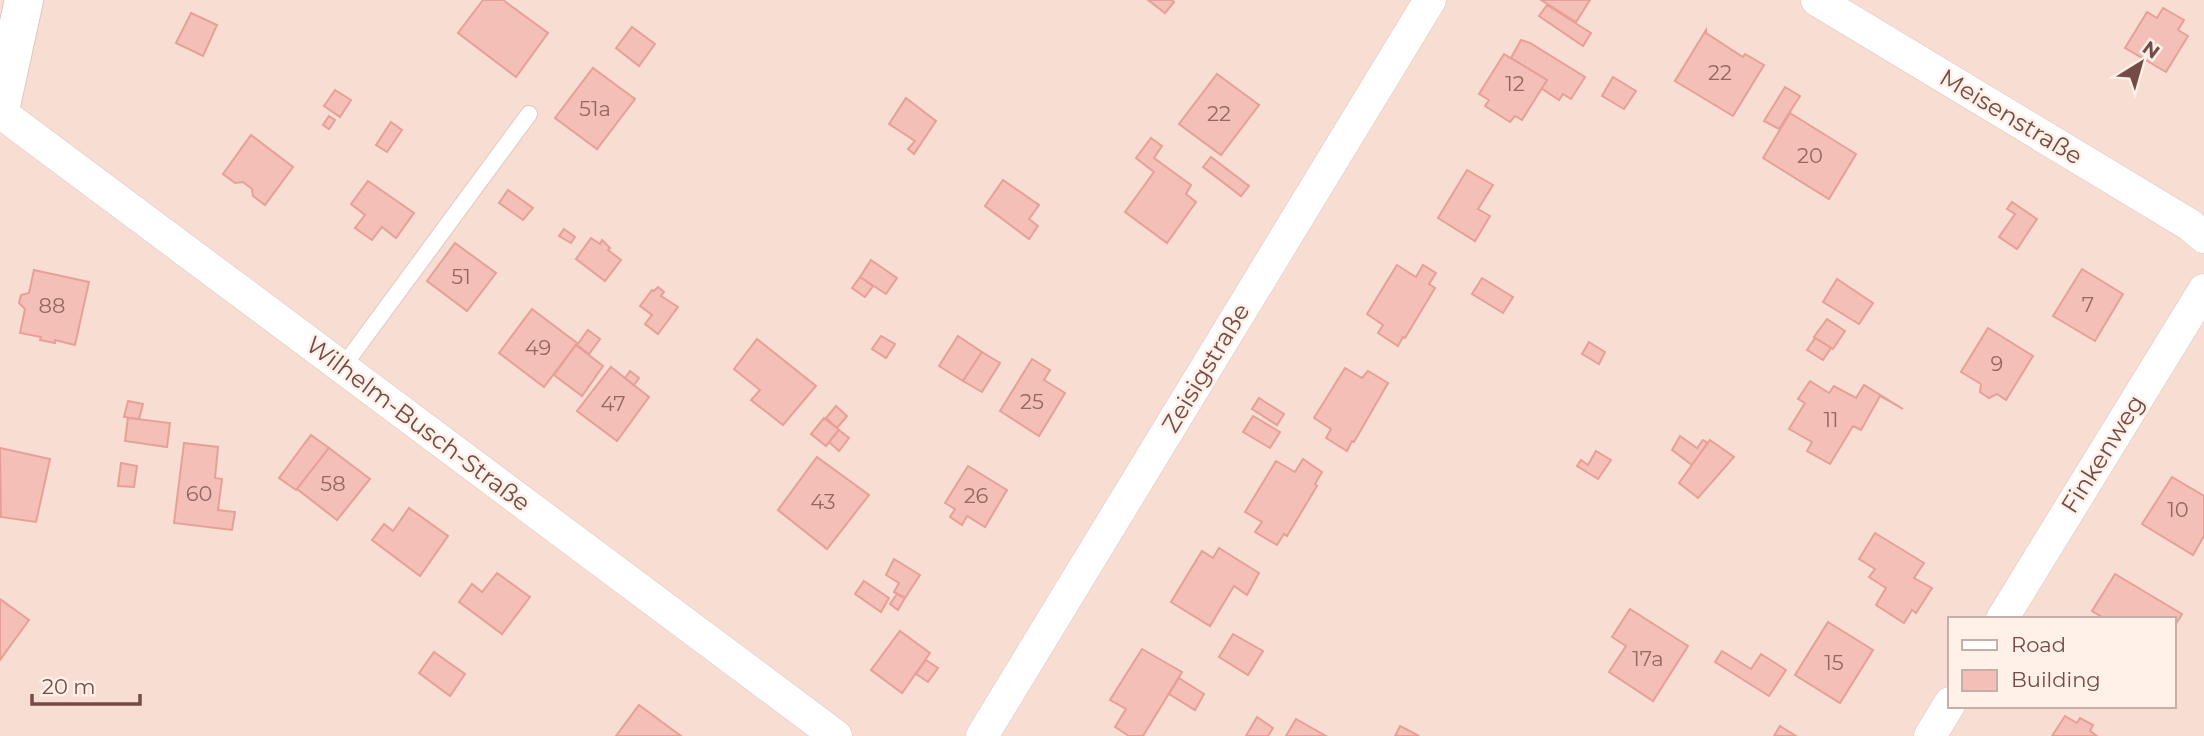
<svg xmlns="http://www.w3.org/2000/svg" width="2204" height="736" viewBox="0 0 2204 736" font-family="Montserrat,sans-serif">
	<rect width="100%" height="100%" fill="#fdebe0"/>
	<!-- residential -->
	<path fill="#f7ddd2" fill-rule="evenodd" d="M0 0H2204V736H0ZM1950 619H2174V706H1950Z"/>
	<!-- building -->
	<g fill="#f4bfb7" stroke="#e7a097" stroke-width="2">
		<path d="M483 0H503L548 33 516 77 458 33Z"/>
		<path d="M1148 0H1172L1174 2 1165 13Z"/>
		<path d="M1541 0H1590L1576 22Z"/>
		<path d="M1547 5 1591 33 1583 46 1539 16Z"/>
		<path d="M2163 8 2184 20 2178 30 2188 36 2166 72 2125 48 2147 12 2157 18Z"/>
		<path d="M191 13 217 25 203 56 176 43Z"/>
		<path d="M632 27 655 44 639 66 616 48Z"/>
		<path d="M1706 30V33L1743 57 1745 54 1764 65 1733 116 1675 81Z"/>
		<path d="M1521 40 1530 43 1585 77 1571 99 1563 94 1559 100 1541 88 1547 80 1511 58Z"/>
		<path d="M1504 54 1547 80 1522 120 1515 116 1510 122 1485 106 1489 100 1479 94Z"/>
		<path d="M593 68 635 99 597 149 555 118Z"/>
		<path d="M1217 74 1259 105 1221 155 1179 124Z"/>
		<path d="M1613 77 1636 91 1624 109 1602 96Z"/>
		<path d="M1785 87 1800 96 1779 129 1764 121Z"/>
		<path d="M335 90 351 100 340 117 324 106Z"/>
		<path d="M906 98 936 121 914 154 908 149 915 141 889 124Z"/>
		<path d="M1790 113 1856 154 1829 199 1763 158Z"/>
		<path d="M329 116 335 120 329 129 323 125Z"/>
		<path d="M391 122 402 130 387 152 376 145Z"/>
		<path d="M251 135 293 167 265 205 253 196 252 189 243 182 235 183 223 174Z"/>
		<path d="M1151 138 1162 146 1154 158 1191 185 1186 194 1196 202 1167 243 1125 212 1154 172 1136 158Z"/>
		<path d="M1211 157 1249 186 1241 196 1203 167Z"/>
		<path d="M1467 170 1493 185 1478 209 1490 216 1475 241 1438 218Z"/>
		<path d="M1003 180 1039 205 1029 219 1038 226 1029 239 985 206Z"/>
		<path d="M368 181 414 213 396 238 382 227 372 240 355 228 365 215 351 204Z"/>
		<path d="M508 190 533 208 523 220 499 203Z"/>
		<path d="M2012 202 2037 219 2017 249 1999 237 2015 214 2007 209Z"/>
		<path d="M564 229 575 237 571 243 559 236Z"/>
		<path d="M591 238 600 244 602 240 610 248 608 250 621 260 605 281 576 259Z"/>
		<path d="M455 243 496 273 467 311 427 281Z"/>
		<path d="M871 260 897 278 886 294 860 277Z"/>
		<path d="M1397 265 1416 277 1423 265 1436 273 1429 284 1435 288 1405 338 1403 337 1398 346 1378 333 1383 325 1367 314Z"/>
		<path d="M2082 269 2123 294 2095 341 2053 316Z"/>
		<path d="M34 270 89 282 75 345 55 340V343L40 340 41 337 20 333 25 309 19 303 21 295 29 293Z"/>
		<path d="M860 277 873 286 865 297 852 288Z"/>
		<path d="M1482 278 1513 297 1503 313 1472 294Z"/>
		<path d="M1837 279 1873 303 1859 324 1823 302Z"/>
		<path d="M658 287 664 292 661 296 678 307 658 334 645 324 652 315 640 306 652 290 654 291Z"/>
		<path d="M532 309 577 343 544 387 499 353Z"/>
		<path d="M1827 319 1845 331 1833 349 1814 337Z"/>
		<path d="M1988 328 2033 356 2006 400 1997 394 1989 398 1980 392 1981 384 1961 372Z"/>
		<path d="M588 330 600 339 589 354 577 345Z"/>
		<path d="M881 336 895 344 886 358 872 349Z"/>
		<path d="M958 336 982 352 963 381 939 366Z"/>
		<path d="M1815 338 1831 348 1823 360 1807 350Z"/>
		<path d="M757 339 816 386 783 425 751 400 760 390 734 369Z"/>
		<path d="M1589 342 1605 352 1599 364 1582 354Z"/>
		<path d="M576 345 603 366 582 396 554 375Z"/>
		<path d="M982 352 1000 363 982 392 963 381Z"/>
		<path d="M1032 359 1050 370 1044 380 1065 393 1039 436 1000 411Z"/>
		<path d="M611 367 649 397 617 441 577 411Z"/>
		<path d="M1345 368 1362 378 1368 371 1388 383 1354 442 1352 441 1347 451 1326 438 1331 429 1314 418Z"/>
		<path d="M630 371 639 378 634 385 625 378Z"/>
		<path d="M1810 381 1829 393 1834 386 1856 398 1864 385 1903 409 1880 396 1861 430 1853 426 1830 464 1807 451 1812 442 1789 429 1805 403 1798 399Z"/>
		<path d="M1259 398 1284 414 1277 425 1252 409Z"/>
		<path d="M128 401 143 404 139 419 124 417Z"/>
		<path d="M836 406 847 416 837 428 826 418Z"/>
		<path d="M1253 416 1280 432 1270 448 1243 432Z"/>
		<path d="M128 418 170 423 167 447 125 441Z"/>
		<path d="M824 418 839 430 826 446 811 434Z"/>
		<path d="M839 430 849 438 839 451 829 442Z"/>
		<path d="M311 435 329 448 296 490 279 478Z"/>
		<path d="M1680 436 1697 448 1703 440 1708 443 1692 465 1672 450Z"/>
		<path d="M1710 440 1734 457 1698 498 1679 483Z"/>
		<path d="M184 443 218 447 215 478 222 479 218 510 235 512 232 530 174 523Z"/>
		<path d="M0 448 50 459 36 522 1 517Z"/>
		<path d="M329 448 370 479 337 520 297 489Z"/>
		<path d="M1596 451 1611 460 1598 479 1577 466 1581 460 1588 465Z"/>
		<path d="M817 457 869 495 827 549 778 510Z"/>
		<path d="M1303 459 1322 472 1315 484 1317 486 1287 536 1284 534 1277 545 1255 532 1262 522 1245 512 1276 461 1295 472Z"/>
		<path d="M121 463 137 466 134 487 118 486Z"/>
		<path d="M968 466 1007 490 985 527 967 516 962 525 950 517 955 509 945 503Z"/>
		<path d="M2172 477 2204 496V536L2193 555 2142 524Z"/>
		<path d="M409 508 448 536 420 576 372 540 384 524 393 531Z"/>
		<path d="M1875 533 1924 563 1914 578 1932 588 1916 613 1912 610 1904 623 1876 605 1886 588 1869 577 1875 569 1859 559Z"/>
		<path d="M1219 548 1259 573 1247 595 1234 586 1210 626 1171 602 1202 551 1213 558Z"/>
		<path d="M894 559 920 575 905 598 894 592 899 583 886 575Z"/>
		<path d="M497 573 530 597 502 634 459 602 472 584 482 592Z"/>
		<path d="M2115 574 2182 614 2174 627V619H2105L2092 611Z"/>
		<path d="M864 581 889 598 881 612 855 594Z"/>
		<path d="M897 594 905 598 898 610 890 604Z"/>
		<path d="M0 599 29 620 0 660Z"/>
		<path d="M1630 609 1688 646 1653 701 1609 672 1626 646 1612 637Z"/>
		<path d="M1828 622 1873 650 1840 703 1795 675Z"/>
		<path d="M900 631 930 653 902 693 871 670Z"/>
		<path d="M1233 634 1263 651 1248 675 1219 657Z"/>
		<path d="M1142 649 1182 672 1143 736H1129L1115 727 1126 709 1110 700Z"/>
		<path d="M1722 651 1751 669 1761 654 1786 670 1769 696 1715 662Z"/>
		<path d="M434 652 465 674 450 696 419 673Z"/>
		<path d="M926 660 938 668 928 682 916 674Z"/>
		<path d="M1179 678 1204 694 1195 710 1169 694Z"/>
		<path d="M639 705 681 736H616Z"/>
		<path d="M2065 716 2077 723 2080 718 2093 725 2090 731 2097 736H2052Z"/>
		<path d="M1257 717 1273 728 1268 736H1246Z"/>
		<path d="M1296 719 1326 736H1286Z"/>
		<path d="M1400 726 1419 736H1395Z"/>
		<path d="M1780 726 1796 736H1774Z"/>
	</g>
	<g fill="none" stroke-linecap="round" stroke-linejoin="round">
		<defs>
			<path id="service" d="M342 368 529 114"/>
			<g id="minor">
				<path d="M1817 0 2190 225 2204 237"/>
				<path d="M0 112 836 736"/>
				<path d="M2002 619 2204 290"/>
				<path d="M982 736 1430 0"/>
				<path d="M1930 736 1950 703"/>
			</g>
			<path id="tertiary" d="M0 110 24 0"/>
		</defs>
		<!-- service casing -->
		<use href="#service" stroke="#e3c6bf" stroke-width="18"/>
		<!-- minor casing -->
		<use href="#minor" stroke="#e3c6bf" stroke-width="33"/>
		<!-- tertiary casing -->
		<use href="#tertiary" stroke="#e3c6bf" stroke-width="40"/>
		<!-- service -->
		<use href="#service" stroke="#fff" stroke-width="16"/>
		<!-- minor -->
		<use href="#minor" stroke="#fff" stroke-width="32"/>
		<!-- tertiary -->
		<use href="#tertiary" stroke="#fff" stroke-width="38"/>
	</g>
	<g text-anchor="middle" stroke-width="5" stroke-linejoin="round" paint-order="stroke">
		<!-- number labels -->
		<g font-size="21" fill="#956863">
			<text x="1720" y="80">22</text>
			<text x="1515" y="91">12</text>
			<text x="595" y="116">51a</text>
			<text x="1219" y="121">22</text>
			<text x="1810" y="163">20</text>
			<text x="461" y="284">51</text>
			<text x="2088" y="312">7</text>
			<text x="52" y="313">88</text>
			<text x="538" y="355">49</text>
			<text x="1997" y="371">9</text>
			<text x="1032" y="409">25</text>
			<text x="613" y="411">47</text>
			<text x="1831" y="427">11</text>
			<text x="333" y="491">58</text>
			<text x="199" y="501">60</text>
			<text x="976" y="503">26</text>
			<text x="823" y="509">43</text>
			<text x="2178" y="517">10</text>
			<text x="1648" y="666">17a</text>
			<text x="1834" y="670">15</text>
		</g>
		<!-- street labels -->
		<g font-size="24" fill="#754b47" stroke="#fff0e8">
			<text transform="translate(2011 117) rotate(31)" y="8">Meisenstraße</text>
			<text transform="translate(1206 368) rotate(-59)" y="8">Zeisigstraße</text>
			<text transform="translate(418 424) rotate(37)" y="8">Wilhelm-Busch-Straße</text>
			<text transform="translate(2103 454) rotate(-58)" y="8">Finkenweg</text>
		</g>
	</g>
	<!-- legend -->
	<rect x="1948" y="617" width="228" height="91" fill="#fff0e8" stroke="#c8aea8" stroke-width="2"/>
	<rect x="1962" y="640" width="35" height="10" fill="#ffffff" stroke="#c8aea8" stroke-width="2"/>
	<text x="2011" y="652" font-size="21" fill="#754b47">Road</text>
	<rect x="1962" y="670" width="35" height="21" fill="#f4bfb7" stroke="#c8aea8" stroke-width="2"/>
	<text x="2011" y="687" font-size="21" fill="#754b47">Building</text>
	<!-- north arrow -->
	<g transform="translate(2141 63) rotate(37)" stroke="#fff0e8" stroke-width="5" paint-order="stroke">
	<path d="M0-5L12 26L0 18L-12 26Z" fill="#754b47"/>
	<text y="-10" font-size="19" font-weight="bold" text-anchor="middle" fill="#754b47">N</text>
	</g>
	<!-- scale -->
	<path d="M32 694v10h108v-10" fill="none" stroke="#754b47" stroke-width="3.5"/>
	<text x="42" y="694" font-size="21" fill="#754b47" stroke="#fff0e8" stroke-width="5" paint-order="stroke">20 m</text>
</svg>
